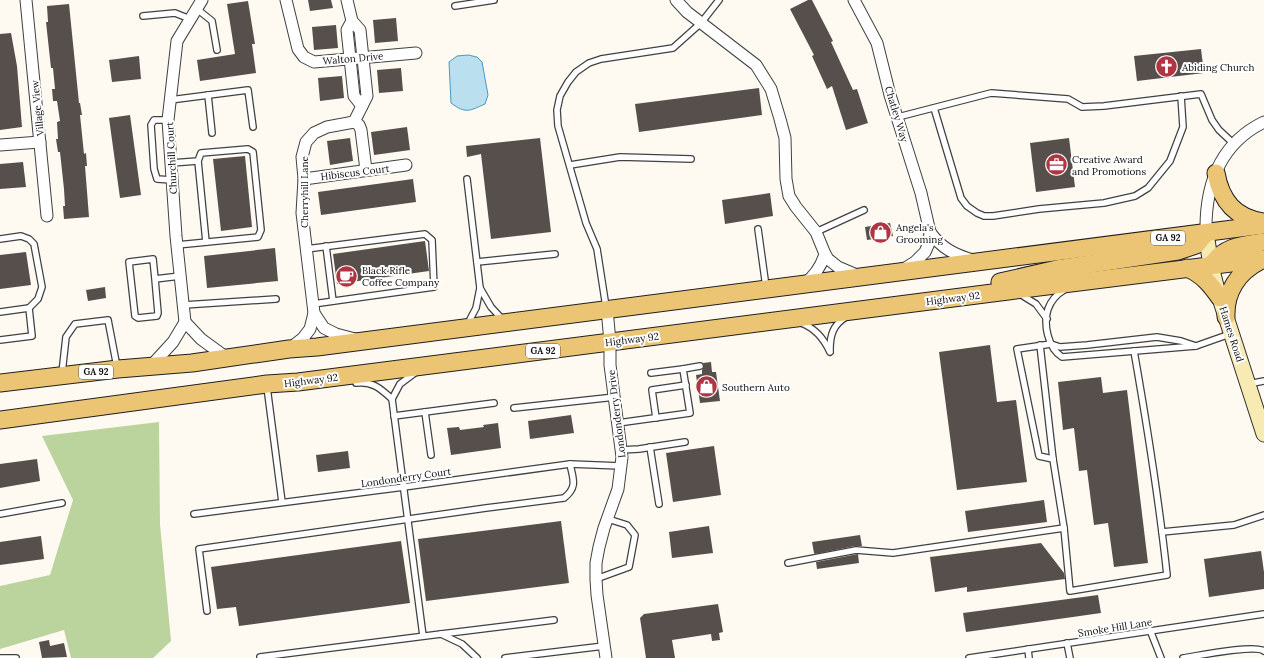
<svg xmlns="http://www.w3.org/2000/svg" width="1264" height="658" viewBox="0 0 1264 658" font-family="Lora,serif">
	<rect width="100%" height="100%" fill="#fefaf1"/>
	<!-- forest -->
	<path fill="#bbd49e" d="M159 422 160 524 171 641 153 658H71L64 630 0 649V586L50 575 73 500 42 436Z"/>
	<!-- water -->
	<path fill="#bae0f0" stroke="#4899c0" d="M468 55 477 57 482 62 488 95 485 104C469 111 466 114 451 103L449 62 457 56Z"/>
	<!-- building -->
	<g fill="#564f4c">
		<path d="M308 0H331L333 8 310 11Z"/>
		<path d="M808 0H812L833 41 831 42 853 90 857 89 868 123 846 130 832 86 827 89 812 56 814 55 790 9Z"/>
		<path d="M248 1 255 44H252L256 73 200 81 197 60 235 54 227 4Z"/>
		<path d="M69 4 79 103H80L82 115H80L84 154 86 153 87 166H85L89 217 64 219 63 206H65L64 189 60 152H58L56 139H58L57 122 60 121 57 101H53L52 89H55L53 68H51L46 22H48L47 6Z"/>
		<path d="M396 18 398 41 375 43 373 20Z"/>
		<path d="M336 25 338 48 314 50 312 27Z"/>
		<path d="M11 33 17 66 22 127 0 130V34Z"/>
		<path d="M1201 49 1204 73 1137 81 1134 56Z"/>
		<path d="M139 56 141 79 112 82 109 60Z"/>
		<path d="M401 68 403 91 379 93 377 70Z"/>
		<path d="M342 76 344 98 320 101 318 78Z"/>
		<path d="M759 88 762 115 639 132 635 104Z"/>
		<path d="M130 115 141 195 120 198 109 118Z"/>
		<path d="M407 127 410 150 374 155 371 132Z"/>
		<path d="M350 138 353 161 330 165 327 141Z"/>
		<path d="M540 138 551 232 491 239 481 154 467 157 466 146Z"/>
		<path d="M1069 138 1075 187 1036 192 1030 143Z"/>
		<path d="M245 156 252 227 221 231 213 159Z"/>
		<path d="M23 162 26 187 0 189V164Z"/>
		<path d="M413 179 416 202 321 215 318 192Z"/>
		<path d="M770 193 773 216 725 224 722 200Z"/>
		<path d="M890 223 893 236 867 240 865 227Z"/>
		<path d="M425 241 429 271 337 284 333 254Z"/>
		<path d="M275 248 278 281 207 288 204 256Z"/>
		<path d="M26 252 31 285 0 289V255Z"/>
		<path d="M105 287 106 298 88 301 86 290Z"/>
		<path d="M990 345 997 402 1016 400 1027 482 957 490 939 352Z"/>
		<path d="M711 362 712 372H716L720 401 700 403 696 375 702 374V370L704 367 703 363Z"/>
		<path d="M1101 377 1103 393 1127 390 1148 563 1114 567 1108 523 1094 525 1087 470 1079 471 1074 428 1063 430 1058 382Z"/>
		<path d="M571 415 574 433 530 439 528 421Z"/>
		<path d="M498 423 501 448 451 455 447 428 459 427 460 430 484 427 483 425Z"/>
		<path d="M714 446 721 495 673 502 666 453Z"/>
		<path d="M348 451 350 468 318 472 316 455Z"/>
		<path d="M37 459 40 481 0 488V464Z"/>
		<path d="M1044 500 1047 522 968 532 965 511Z"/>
		<path d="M561 521 569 583 426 601 418 539Z"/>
		<path d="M709 526 713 553 672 558 669 532Z"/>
		<path d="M860 535 862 546H855L815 554 814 553 812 542Z"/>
		<path d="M41 536 44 559 0 565V542Z"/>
		<path d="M401 541 410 603 239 626 236 607 217 609 211 567Z"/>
		<path d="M1041 543 1064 573 1065 579 967 592V587L935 592 930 557Z"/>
		<path d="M1261 551 1264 572V589L1209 597 1204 559Z"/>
		<path d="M858 554 859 563 817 569 816 562Z"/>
		<path d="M1098 595 1101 613 966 632 963 613Z"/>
		<path d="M718 604 723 632 719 633 720 640 712 641 711 634 672 640 675 658H646L640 618 644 614Z"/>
		<path d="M49 640 50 646 64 643 67 657 42 658 39 642Z"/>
	</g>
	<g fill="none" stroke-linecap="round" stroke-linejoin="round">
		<defs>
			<g id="lane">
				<path d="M455 6 494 0"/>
				<path d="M197 9 212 21 217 50"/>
				<path d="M143 16 175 13 190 19"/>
				<path d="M208 95 212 133"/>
				<path d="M170 100 248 90 253 127"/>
				<path d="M934 108 961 198 967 206 977 213 984 216H993L1039 209 1104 203 1135 196 1148 188 1170 161 1183 127 1181 96"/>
				<path d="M898 117 991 93 1068 99 1082 107 1104 106 1201 94 1212 120 1219 130 1234 144"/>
				<path d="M168 120H154L151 125 154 169 157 179 172 180"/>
				<path d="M198 161 206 242"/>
				<path d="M171 163 198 161 201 153 248 149 253 152 261 230 258 237 177 245"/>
				<path d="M570 165 620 157 691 159"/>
				<path d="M467 179 480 288"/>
				<path d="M758 229 766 287"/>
				<path d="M816 232 864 210"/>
				<path d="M0 239 21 236 29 239 34 244 42 287 38 299 29 308 0 312"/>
				<path d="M326 246 333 301"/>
				<path d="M306 249 425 234 432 240 434 287 313 304"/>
				<path d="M477 262 555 254"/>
				<path d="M155 279 158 313 157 316 138 318 135 316 129 262 153 259 155 279 180 276"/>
				<path d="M1064 290C1057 294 1051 301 1048 309 1043 324 1048 348 1062 357L1196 346 1230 334"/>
				<path d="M1020 294 1036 304 1047 319"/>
				<path d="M184 305 276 299"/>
				<path d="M606 307 597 249 586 223 558 126 557 110 560 96 568 82 576 72 589 63 601 59 673 48 701 23 719 0"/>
				<path d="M801 323C815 328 824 339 830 352"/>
				<path d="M467 325 476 308 480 288 491 307 503 320"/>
				<path d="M0 340 32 336 29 308"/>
				<path d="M1040 345 1053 459"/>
				<path d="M830 350C830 335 833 325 846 317"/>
				<path d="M416 372 400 384 392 399 423 636"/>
				<path d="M62 373 66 337 75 324 108 320 117 367"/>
				<path d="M651 373 683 369"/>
				<path d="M356 383C372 381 380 388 392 399"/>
				<path d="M1248 384 1264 381"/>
				<path d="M267 387 282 502"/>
				<path d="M514 408 615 397"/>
				<path d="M425 412 431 455"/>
				<path d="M394 416 494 403"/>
				<path d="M656 418 652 390 686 385"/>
				<path d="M618 423 690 413 683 369 700 366"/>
				<path d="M650 447 659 504"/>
				<path d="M621 450 639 449 685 442"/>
				<path d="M0 514 62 503"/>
				<path d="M194 514 404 487 570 464 621 466"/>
				<path d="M1064 528 1053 459 1039 456 1017 349 1051 344 1060 347 1087 345 1157 337 1181 341 1196 346"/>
				<path d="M1162 532 1234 525 1264 515"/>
				<path d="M788 563 856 550 893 553 1064 528 1070 591 1167 575C1159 500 1147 425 1134 351"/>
				<path d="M596 579 629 567 635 535 627 525 608 519"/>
				<path d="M207 611 199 549 486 508 564 498C578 487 573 479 570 464"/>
				<path d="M1150 630 1161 658"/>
				<path d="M441 634 554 620"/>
				<path d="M1067 643 1070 658"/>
				<path d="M1028 649 1029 658"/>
				<path d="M260 657 441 634 462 644 477 658"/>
				<path d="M0 658H16"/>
				<path d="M505 658 604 646"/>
				<path d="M969 658 1264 614"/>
				<path d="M1183 658C1197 656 1255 644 1264 651"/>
			</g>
			<g id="street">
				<path d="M26 0 47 216"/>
				<path d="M286 0 298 49 304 57 314 62 416 53"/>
				<path d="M676 0 687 12 756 65 771 89 780 119 785 138 786 179 789 196 796 207 816 232 825 254 828 259 838 267 859 276"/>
				<path d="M854 0 877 43 890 95 921 193 930 232 929 243 925 252 915 262 904 269"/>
				<path d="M352 21 347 30 354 96 362 106"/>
				<path d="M354 122 359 125 361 130 366 170"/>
				<path d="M0 145 40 142"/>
				<path d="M304 179 406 165"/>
				<path d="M930 232C941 248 955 255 973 260"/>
				<path d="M1206 233C1205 186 1219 144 1264 122"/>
				<path d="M804 284C815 276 821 267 825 254"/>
				<path d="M314 313 324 328 336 334 355 339"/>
				<path d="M185 322 176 236 168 120 177 41 202 0"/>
				<path d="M185 322 201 339 227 358"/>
				<path d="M289 349 303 338 310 329 314 313 302 213 304 179 302 157 306 142 314 133 327 127 354 122 367 96 360 30 352 21 347 0"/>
				<path d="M151 366 173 342 185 322"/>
				<path d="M606 658 597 595 596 579V563L599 547 604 528 618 489 622 457 610 365V342L607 309"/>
			</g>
			<path id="secondary" d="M1206 233 1211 266 1216 286 1264 434"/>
			<g id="primary">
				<path d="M1216 173C1221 201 1235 218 1264 222"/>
				<path d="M1211 266C1223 246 1243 245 1264 242"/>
				<path d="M1187 268C1202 274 1211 285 1220 298"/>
				<path d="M1000 282 1057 269 1178 251 1196 245 1206 233"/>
				<path d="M1226 317C1225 292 1238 272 1260 261"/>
				<path d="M0 383 118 369 192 363 289 349 317 347 1264 225"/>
				<path d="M0 420 267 384 298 382 1008 291 1264 259"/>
			</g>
		</defs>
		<!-- lane casing -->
		<use href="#lane" stroke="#414141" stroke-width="8"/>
		<!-- street casing -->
		<use href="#street" stroke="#414141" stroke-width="13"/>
		<!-- secondary casing -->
		<use href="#secondary" stroke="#303030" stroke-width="17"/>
		<!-- primary casing -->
		<use href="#primary" stroke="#1f1f1f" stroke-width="19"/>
		<!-- lane -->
		<use href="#lane" stroke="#fff" stroke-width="5.5"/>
		<!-- street -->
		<use href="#street" stroke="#fff" stroke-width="11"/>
		<!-- secondary -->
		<use href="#secondary" stroke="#f7eab2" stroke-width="15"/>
		<!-- primary -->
		<use href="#primary" stroke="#ebc573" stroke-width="17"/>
	</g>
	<!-- icons -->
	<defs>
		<symbol id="church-disc" viewBox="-11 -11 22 22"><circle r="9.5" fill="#b13443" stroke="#fff"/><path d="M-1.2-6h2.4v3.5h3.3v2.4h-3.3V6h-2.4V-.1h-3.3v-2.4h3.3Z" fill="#fff"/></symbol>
		<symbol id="office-disc" viewBox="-11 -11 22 22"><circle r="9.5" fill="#b13443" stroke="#fff"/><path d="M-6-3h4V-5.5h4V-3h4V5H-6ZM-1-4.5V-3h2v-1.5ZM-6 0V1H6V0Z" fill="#fff"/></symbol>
		<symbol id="shop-disc" viewBox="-11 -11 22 22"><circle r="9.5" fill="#b13443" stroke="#fff"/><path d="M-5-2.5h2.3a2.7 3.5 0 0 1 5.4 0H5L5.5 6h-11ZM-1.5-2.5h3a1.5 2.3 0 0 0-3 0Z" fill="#fff"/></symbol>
		<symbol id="cafe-disc" viewBox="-11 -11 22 22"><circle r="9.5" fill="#b13443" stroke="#fff"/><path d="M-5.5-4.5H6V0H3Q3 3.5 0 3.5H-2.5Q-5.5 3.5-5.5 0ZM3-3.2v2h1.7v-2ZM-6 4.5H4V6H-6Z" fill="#fff"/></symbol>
	</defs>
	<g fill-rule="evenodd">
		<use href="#church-disc" x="1154" y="54" width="25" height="25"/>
		<use href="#office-disc" x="1044" y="152" width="25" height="25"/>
		<use href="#shop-disc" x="868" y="220" width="25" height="25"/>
		<use href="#cafe-disc" x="334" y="264" width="25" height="25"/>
		<use href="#shop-disc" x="694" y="374" width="25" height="25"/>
	</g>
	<g text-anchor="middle" stroke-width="4" stroke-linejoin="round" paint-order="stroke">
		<!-- shield labels -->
		<g fill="#fff" stroke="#565656" stroke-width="1">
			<rect x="1151" y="231" width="34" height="14" rx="3"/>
			<rect x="526" y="344" width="34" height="14" rx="3"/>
			<rect x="79" y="365" width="34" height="14" rx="3"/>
		</g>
		<g font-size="9" font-weight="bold" fill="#0e0e0e">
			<text x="1168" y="241">GA 92</text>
			<text x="543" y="354">GA 92</text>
			<text x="96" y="375">GA 92</text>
		</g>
		<!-- street labels -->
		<g font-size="10" fill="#0e0e0e" stroke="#fff">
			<text transform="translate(353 58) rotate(-5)" y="4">Walton Drive</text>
			<text transform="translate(37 108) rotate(-96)" y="4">Village View</text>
			<text transform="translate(897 114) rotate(73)" y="4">Chatley Way</text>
			<text transform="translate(171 158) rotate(-93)" y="4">Churchill Court</text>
			<text transform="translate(355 172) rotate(-7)" y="4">Hibiscus Court</text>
			<text transform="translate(304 192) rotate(-90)" y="4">Cherryhill Lane</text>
			<text transform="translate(953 298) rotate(-7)" y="4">Highway 92</text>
			<text transform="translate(1232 334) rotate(72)" y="4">Hames Road</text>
			<text transform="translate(632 339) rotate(-7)" y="4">Highway 92</text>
			<text transform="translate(311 380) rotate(-7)" y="4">Highway 92</text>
			<text transform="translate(616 414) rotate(-97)" y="4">Londonderry Drive</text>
			<text transform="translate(406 477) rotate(-8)" y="4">Londonderry Court</text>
			<text transform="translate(1115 627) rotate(-9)" y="4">Smoke Hill Lane</text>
		</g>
		<!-- poi labels -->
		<g font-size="10" fill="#0e0e0e" stroke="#fff" text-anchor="start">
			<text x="1182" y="71">Abiding Church</text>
			<text x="1072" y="163">Creative Award<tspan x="1072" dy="12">and Promotions</tspan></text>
			<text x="896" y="231">Angela's<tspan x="896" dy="12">Grooming</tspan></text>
			<text x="362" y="274">Black Rifle<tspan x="362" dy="12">Coffee Company</tspan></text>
			<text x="722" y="391">Southern Auto</text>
		</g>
	</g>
</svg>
